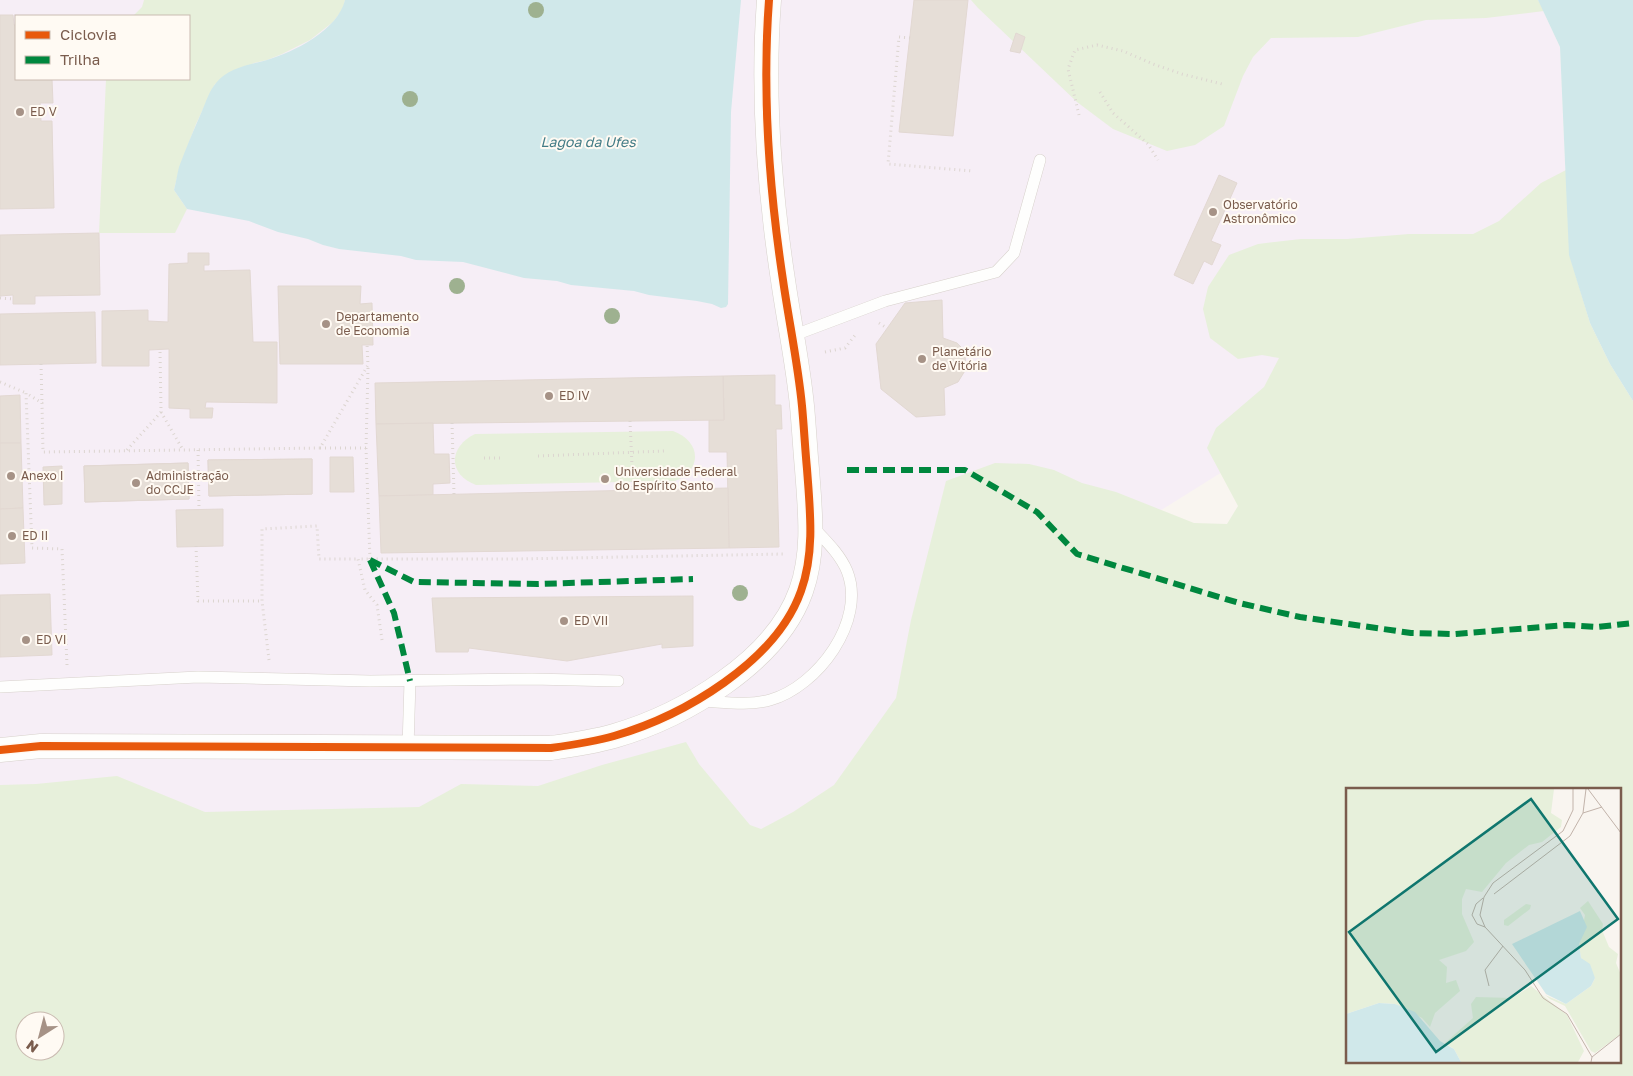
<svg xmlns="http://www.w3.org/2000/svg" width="1633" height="1076" viewBox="0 0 1633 1076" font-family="'Golos Text',sans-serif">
	<rect width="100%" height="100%" fill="#f9f5f0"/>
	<!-- education -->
	<path fill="#f6eef6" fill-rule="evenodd" d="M0 0H1538L1560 47 1567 211 1348 393 1072 566 909 873 102 895 0 1053ZM16 16H189V79H16Z"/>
	<!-- green -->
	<g fill="#e7f0db" fill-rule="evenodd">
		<path d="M144 0H345L343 9 333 22 310 40 282 54 267 60 254 63 215 84 196 124 179 169 174 190 187 209 175 233H99L106 79H189V16H133L142 7Z"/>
		<path d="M971 0H1538L1544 11 1486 18 1426 20 1358 37 1271 38 1253 57 1243 76 1224 126 1195 145 1167 151 1113 129 1077 102 978 8Z"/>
		<path d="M1566 170 1570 256 1590 323 1610 364 1633 401V1076H0V785L36 784 117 776 205 812 419 807 461 784 538 786 602 765 686 742 699 764 750 825 761 829 793 812 834 785 896 698 911 620 946 481 995 463 1029 464 1054 470 1082 483 1116 492 1194 523 1227 524 1238 506 1207 448 1216 428 1264 387 1279 358 1262 355 1238 359 1210 338 1203 309 1208 287 1229 255 1258 244 1301 239H1347L1409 234H1473L1499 221 1541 183ZM1347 790H1619V1062H1347ZM25 1021H55V1051H25Z"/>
		<path d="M673 431C701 441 703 470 675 481L476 485C448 475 448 447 475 434Z"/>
	</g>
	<!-- water -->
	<g fill="#d0e8ea">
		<path d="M345 0H741L731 112 728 304 726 307 721 308 712 304 697 301 649 295 634 291 571 285 557 281 524 278 463 262 416 260 401 256 339 249 323 245 308 239 278 232 249 221 187 209 174 190C176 182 177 175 179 167 186 148 194 129 202 111 206 102 209 91 216 83 228 68 248 65 267 60 294 52 338 30 345 0Z"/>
		<path d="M1538 0H1633V401L1610 364 1590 323 1569 255 1560 47Z"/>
	</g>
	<!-- building -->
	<g fill="#e6ded7" stroke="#e2d8d2">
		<path d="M914 0H968L953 136 899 132Z"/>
		<path d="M0 15H13L14 25H16V79H52L53 103H40L41 121H52L54 208 0 209Z"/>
		<path d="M1016 33 1025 37 1020 53 1010 51Z"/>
		<path d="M1219 175 1237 183 1211 241 1221 245 1212 265 1204 261 1193 284 1174 275Z"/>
		<path d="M99 233 100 295 35 296V304H13V295L0 296V235Z"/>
		<path d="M188 253H209V265H204V271L250 270 253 342H277V403L206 402 205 408H213L212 418H190V409L169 408V349L149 350V366H102V311L148 310V321L168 322 169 264 188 263Z"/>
		<path d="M278 286H361L360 304 372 303 373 345H362L363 364H280Z"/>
		<path d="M942 300 943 338 957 343 962 348 965 355 966 369 958 382 944 388 945 415 916 417 881 389 876 344 905 303Z"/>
		<path d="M95 312 96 363 0 365V314Z"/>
		<path d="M775 375V405H781L782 429H776L779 547 729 548 727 452H709V420H724L723 376Z"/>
		<path d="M723 376 724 420 376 424 375 383Z"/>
		<path d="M20 395 21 443H0V396Z"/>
		<path d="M433 423 434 454H449L450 483 433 484V495L379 496 376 424Z"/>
		<path d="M0 443H21L23 508 0 509Z"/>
		<path d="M330 457H353L354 492H330Z"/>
		<path d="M312 459V494L209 496 208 460Z"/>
		<path d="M312 459V494L209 496 208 460Z"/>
		<path d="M188 463 189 499 85 502 84 466Z"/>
		<path d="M188 463 189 499 85 502 84 466Z"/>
		<path d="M62 466V504L44 505 43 467Z"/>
		<path d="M728 488 729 548 381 553 379 496Z"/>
		<path d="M23 508 25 563 0 564V509Z"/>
		<path d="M223 509V546L177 547 176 510Z"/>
		<path d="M50 594 52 655 0 657V595Z"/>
		<path d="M693 596V646L662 648V644L567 661 469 648 468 652H436L432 598Z"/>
	</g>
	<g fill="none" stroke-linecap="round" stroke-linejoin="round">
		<defs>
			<g id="lane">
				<path d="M792 336 885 301 996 272 1014 253 1040 160"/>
				<path d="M0 687 198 677 370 681 532 679 618 681"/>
				<path d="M701 701C723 702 749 706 770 700 817 687 867 621 847 571 840 554 825 540 812 526"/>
				<path d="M408 748 410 681"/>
			</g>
			<path id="street" d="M0 750 41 746 551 748C572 745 593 742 614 736 683 716 776 662 801 591 815 552 810 510 807 469 805 448 804 427 802 406 798 364 789 322 783 280 769 188 762 94 769 0"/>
		</defs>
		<!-- lane casing -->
		<use href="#lane" stroke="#d7d1cb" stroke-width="12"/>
		<!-- street casing -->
		<use href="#street" stroke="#d7d1cb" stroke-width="25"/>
		<!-- path -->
		<g stroke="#dcd5d0" stroke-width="3" stroke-dasharray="1 4" stroke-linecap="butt">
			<path d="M910 38 899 37 888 164 972 171"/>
			<path d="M1100 92 1113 113 1148 144 1158 160"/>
			<path d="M1079 115 1068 69 1075 50 1097 45 1123 51 1153 64 1182 74 1222 84"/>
			<path d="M0 298 13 299"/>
			<path d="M879 323 887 328"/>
			<path d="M825 352 845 348 856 334"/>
			<path d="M41 364 42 403"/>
			<path d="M368 368 366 448 370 560"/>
			<path d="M0 382 26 393"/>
			<path d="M161 412 183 450"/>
			<path d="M630 421 633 488"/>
			<path d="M452 423 454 494"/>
			<path d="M320 448H366"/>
			<path d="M127 450 161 412 160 350"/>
			<path d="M198 450 199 509"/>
			<path d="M538 456 664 451"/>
			<path d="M484 458H500"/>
			<path d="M196 546 198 601H262"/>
			<path d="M382 640 377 605 365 590 358 559H515L784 554"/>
			<path d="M269 660 262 601V529L317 526 319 559H358"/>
			<path d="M67 665 62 549 32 548 26 393 42 403 43 452 320 448 368 365 367 345"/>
		</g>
		<!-- lane -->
		<use href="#lane" stroke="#fefefd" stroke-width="11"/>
		<!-- street -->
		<use href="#street" stroke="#fefefd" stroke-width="24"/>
		<!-- quiet -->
		<g stroke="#00873e" stroke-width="6" stroke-dasharray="12 6" stroke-linecap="butt">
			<path d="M847 470H965L1037 512 1077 554 1239 603 1300 617 1411 633 1455 634 1567 625 1597 627 1633 623"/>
			<path d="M370 560 414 582 538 584 693 579"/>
			<path d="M370 560 394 613 410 681"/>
		</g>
		<defs>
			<path id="cycleway" d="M0 750 41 746 551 748C572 745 593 742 614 736 683 716 776 662 801 591 815 552 810 510 807 469 805 448 804 427 802 406 798 364 789 322 783 280 769 188 762 94 769 0"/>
		</defs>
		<!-- cycleway casing -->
		<use href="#cycleway" stroke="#fffaf3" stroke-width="11"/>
		<!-- cycleway -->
		<use href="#cycleway" stroke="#e8590c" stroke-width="8"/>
	</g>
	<!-- trees -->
	<g fill="#9eb190">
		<circle cx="536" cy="10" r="8"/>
		<circle cx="410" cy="99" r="8"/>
		<circle cx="457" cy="286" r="8"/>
		<circle cx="612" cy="316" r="8"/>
		<circle cx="740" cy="593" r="8"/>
	</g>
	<!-- markers -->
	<g fill="#a69286" stroke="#fffaf3" stroke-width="2">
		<circle cx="20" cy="112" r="5"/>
		<circle cx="1213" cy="212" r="5"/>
		<circle cx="326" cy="324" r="5"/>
		<circle cx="922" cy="359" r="5"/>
		<circle cx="549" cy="396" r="5"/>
		<circle cx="11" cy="476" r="5"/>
		<circle cx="605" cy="479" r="5"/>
		<circle cx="136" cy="483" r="5"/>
		<circle cx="12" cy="536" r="5"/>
		<circle cx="564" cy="621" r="5"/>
		<circle cx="26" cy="640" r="5"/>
	</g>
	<g text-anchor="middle" stroke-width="4" stroke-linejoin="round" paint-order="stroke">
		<!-- poi labels -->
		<g font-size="12" fill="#7a5c4d" stroke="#fffaf3" text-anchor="start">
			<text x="30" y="116">ED V</text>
			<text x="1223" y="209">Observatório<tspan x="1223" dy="14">Astronômico</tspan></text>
			<text x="336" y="321">Departamento<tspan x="336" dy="14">de Economia</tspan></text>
			<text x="932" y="356">Planetário<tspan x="932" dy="14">de Vitória</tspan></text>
			<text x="559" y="400">ED IV</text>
			<text x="615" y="476">Universidade Federal<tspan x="615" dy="14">do Espírito Santo</tspan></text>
			<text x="21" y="480">Anexo I</text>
			<text x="146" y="480">Administração<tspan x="146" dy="14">do CCJE</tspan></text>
			<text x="22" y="540">ED II</text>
			<text x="574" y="625">ED VII</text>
			<text x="36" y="644">ED VI</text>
		</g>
		<!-- water labels -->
		<g font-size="14" font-style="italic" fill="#437c86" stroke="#fffaf3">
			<text x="588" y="147">Lagoa da Ufes</text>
		</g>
	</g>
	<!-- overview -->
	<g transform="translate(1346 788)">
		<rect width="275" height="275" fill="#f9f5f0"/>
		<path d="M0 1H208L205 25 216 32 215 39 196 54 183 57 160 75 136 104 120 101 116 111V126L128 154 120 163 93 172 101 179 100 195 110 192 114 203 89 225 84 239 76 230 49 216 33 215 0 226ZM242 113 257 136 256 142 263 159 272 166 270 175 275 187V246L249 265 245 263 219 218 204 211 199 207 220 216 245 198 249 190 235 170 233 158 239 127 234 120ZM180 116 185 117 184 121 162 138 158 137V132ZM185 198 221 227 238 263 232 274H115L108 261 99 255 127 230 125 216 130 209 166 210Z" fill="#e7f0db"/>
		<path d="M234 123 241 139 233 156 235 170 244 176 249 190 245 198 220 216 200 206 166 156ZM33 215 49 216 69 224 94 253 108 261 115 274H0V226Z" fill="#d0e8ea"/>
		<path fill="none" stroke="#c2b3aa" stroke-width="1" d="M227 1V22L217 43 147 95 138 109 134 127 139 139 179 182 197 210 221 226 246 269 245 274M242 1 275 45M237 25 256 19M148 106 224 48 237 25 240 1M137 110 130 116 126 127 131 136 139 139M143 198 139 182 157 158M246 269 275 246"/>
		<path fill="#0f766e" fill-opacity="0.15" stroke="#0f766e" stroke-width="2.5" d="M185 11 272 131 90 264 3 144Z"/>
		<rect width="275" height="275" fill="none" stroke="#7a5c4d" stroke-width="2.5"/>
	</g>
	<!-- legend -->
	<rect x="15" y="15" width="175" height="65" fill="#fffaf3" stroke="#cabbb1"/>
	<rect x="25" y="31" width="25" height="8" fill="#e8590c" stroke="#cabbb1"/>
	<text x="60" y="40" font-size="15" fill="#7a5c4d">Ciclovia</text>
	<rect x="25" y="56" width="25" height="8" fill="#00873e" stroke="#cabbb1"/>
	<text x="60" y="65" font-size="15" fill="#7a5c4d">Trilha</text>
	<!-- north arrow -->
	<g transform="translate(40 1036) rotate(216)"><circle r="24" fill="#fffaf3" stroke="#cabbb1"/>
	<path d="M0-4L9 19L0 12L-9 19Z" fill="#a69286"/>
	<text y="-8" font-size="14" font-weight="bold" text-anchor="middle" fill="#7a5c4d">N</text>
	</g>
</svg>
